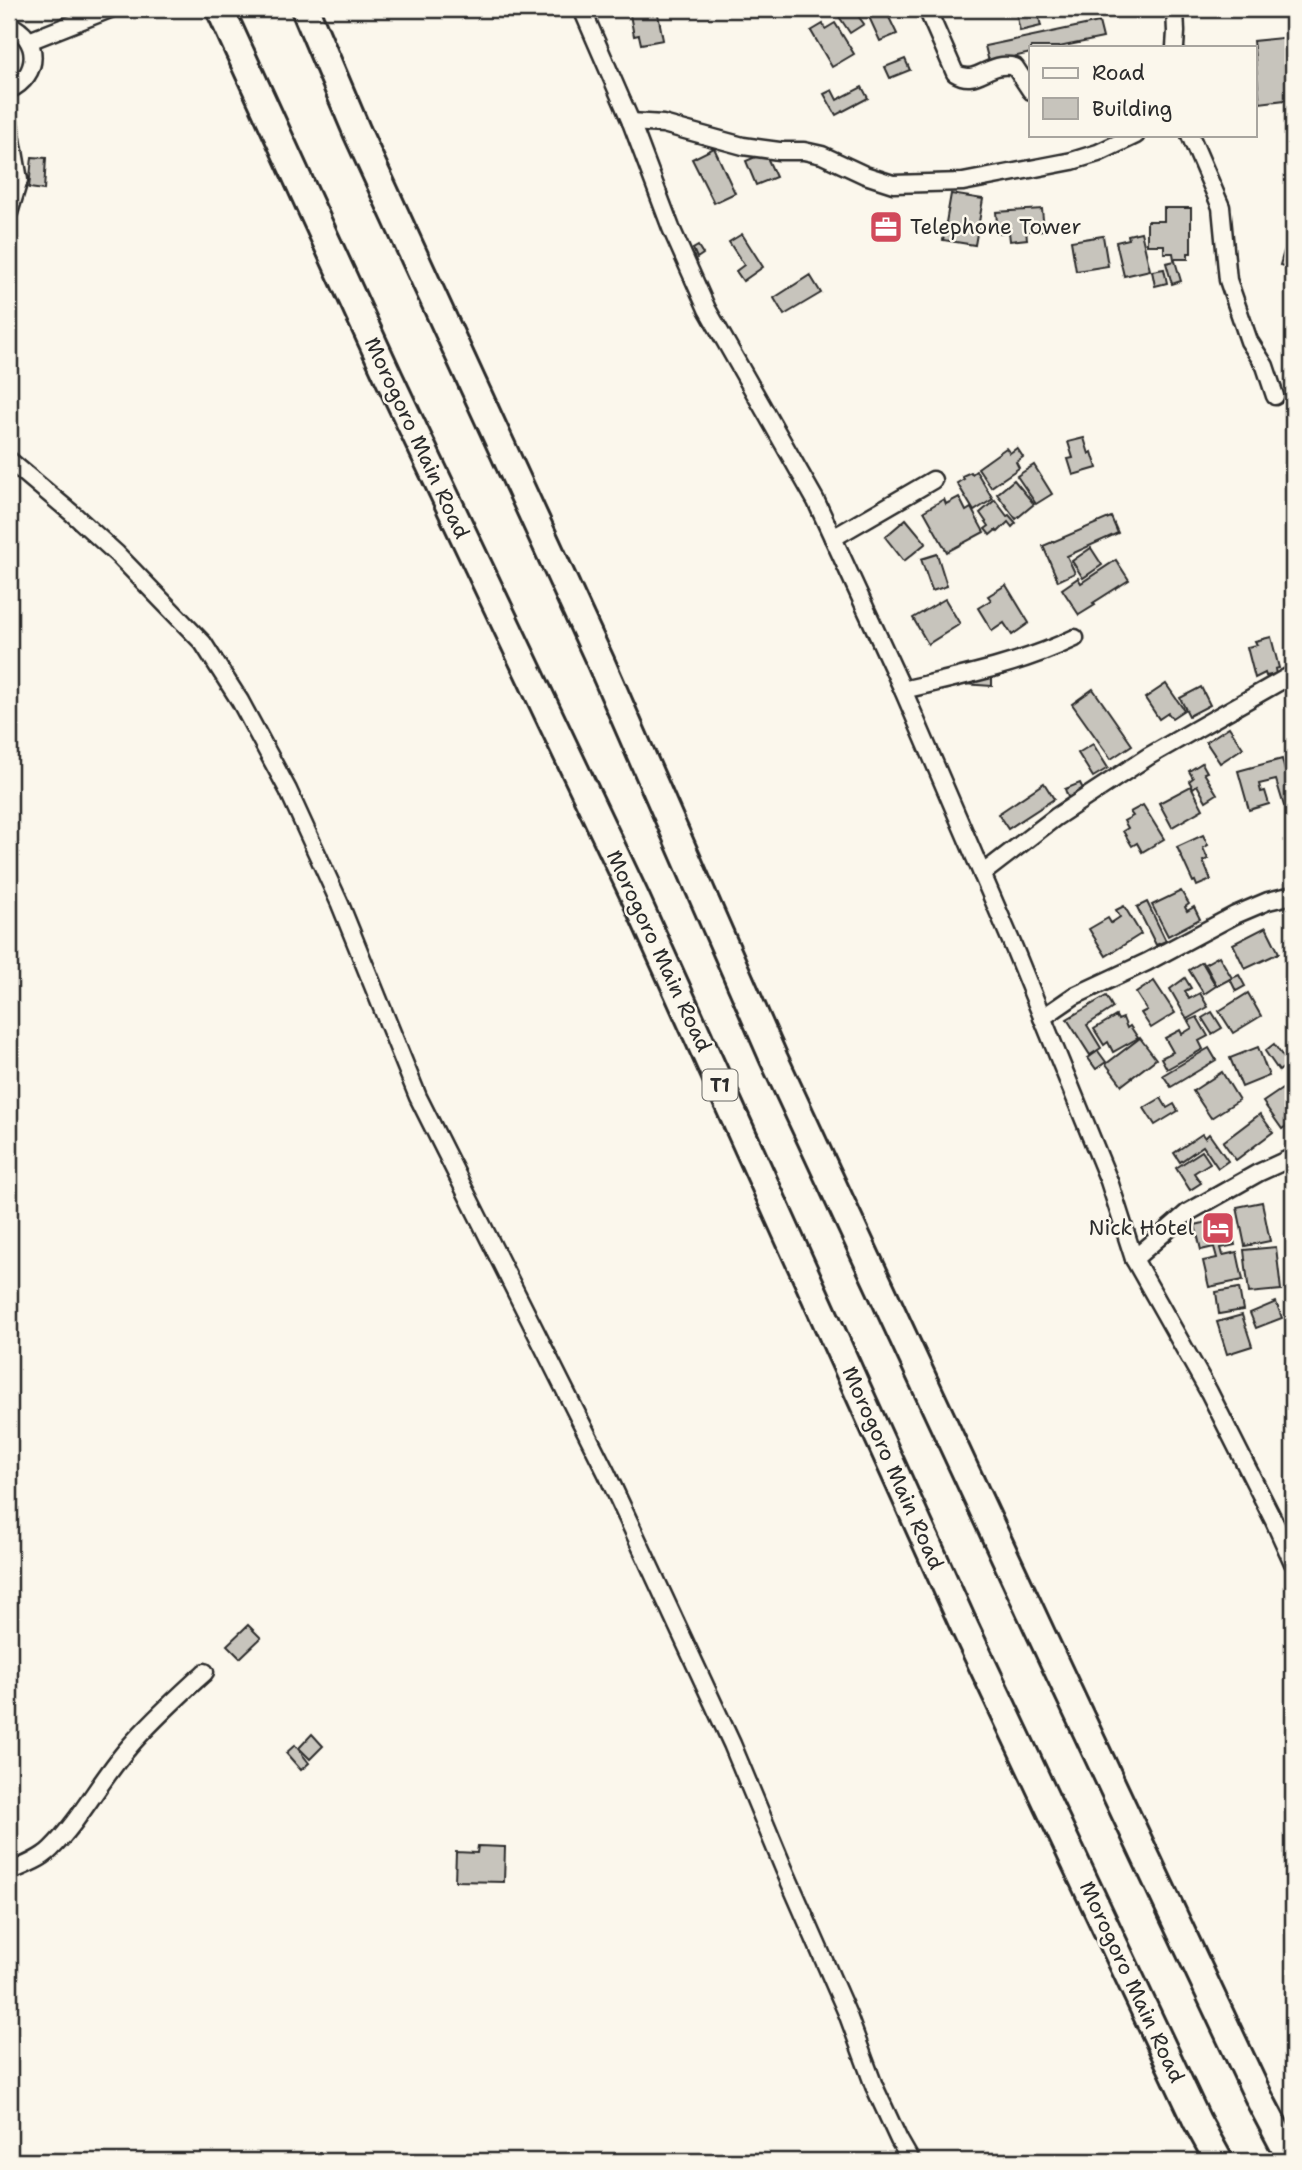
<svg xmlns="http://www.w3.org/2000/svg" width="1302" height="2170" viewBox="0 0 1302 2170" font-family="'Shantell Sans',sans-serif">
	<rect width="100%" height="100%" fill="#fbf7ec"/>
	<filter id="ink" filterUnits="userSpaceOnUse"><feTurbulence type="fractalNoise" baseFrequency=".0143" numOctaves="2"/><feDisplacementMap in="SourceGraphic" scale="14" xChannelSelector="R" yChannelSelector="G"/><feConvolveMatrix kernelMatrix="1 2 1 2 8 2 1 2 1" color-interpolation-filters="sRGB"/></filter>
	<g filter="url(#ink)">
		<!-- building -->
		<g fill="#c7c4bc" stroke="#2b2b2b" stroke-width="2">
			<path d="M629 9H657L663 40 641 44 639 35 634 36Z"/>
			<path d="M834 9H853L864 24 850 33Z"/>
			<path d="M885 9 897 34 880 41 869 17Z"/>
			<path d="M1015 9H1037L1041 26 1020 31Z"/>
			<path d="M1099 22 1103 38 1059 47H1031V53L989 62 985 46Z"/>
			<path d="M835 23 854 54 832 67 811 31 823 24 825 29Z"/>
			<path d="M1291 37 1293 60V99L1260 103 1253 41Z"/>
			<path d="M905 59 910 70 890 78 885 67Z"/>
			<path d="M862 87 868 98 836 115 824 94 832 90 837 100Z"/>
			<path d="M714 148 735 193 714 203 692 159Z"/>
			<path d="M765 153 776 177 756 185 746 161Z"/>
			<path d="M32 157 46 158 44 190 29 188Z"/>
			<path d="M951 194 983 199 975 245 943 240Z"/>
			<path d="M1164 208H1191V253H1188V259H1174L1173 253H1164V245H1147V221H1164Z"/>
			<path d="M1042 209 1044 230 1026 231 1027 239 1010 241 1009 232 998 233 996 212Z"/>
			<path d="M1141 232 1150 270 1124 276 1116 242 1129 239 1128 235Z"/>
			<path d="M742 234 763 267 743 281 736 271 744 265 729 242Z"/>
			<path d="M1103 236 1108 266 1076 271 1071 241Z"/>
			<path d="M698 246 703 254 697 258 693 249Z"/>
			<path d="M1284 251 1293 254 1291 268 1280 265Z"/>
			<path d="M1175 261 1181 281 1172 284 1166 263Z"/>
			<path d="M1164 269 1167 283 1155 286 1152 271Z"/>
			<path d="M810 275 821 293 784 315 774 298Z"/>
			<path d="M1084 438 1089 454 1092 452 1097 468 1073 475 1068 459 1073 458 1068 442Z"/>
			<path d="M1006 448 1010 453 1017 448 1023 457 1016 462 1019 468 991 487 978 468Z"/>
			<path d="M1034 465 1052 494 1036 504 1017 476Z"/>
			<path d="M976 471 993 499 974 511 957 483 964 479 962 476 971 472 972 474Z"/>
			<path d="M1014 480 1034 504 1016 519 997 494Z"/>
			<path d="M959 497 966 511 971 508 984 532 947 552 924 511 944 499 946 504Z"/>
			<path d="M995 500 1007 516 1009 515 1016 523 1012 527 1008 522 998 532 996 530 990 535 985 529 989 526 980 513Z"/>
			<path d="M1111 517 1118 533 1067 556 1075 573 1058 581 1043 546Z"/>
			<path d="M906 519 926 543 904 561 885 537Z"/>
			<path d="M1091 548 1102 565 1083 578 1072 561Z"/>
			<path d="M937 554 947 586 932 591 921 559Z"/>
			<path d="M1116 560 1129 580 1093 603 1095 605 1079 615 1062 589 1078 578 1081 583Z"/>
			<path d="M1006 585 1029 623 1012 635 1004 623 992 631 978 608 991 600 988 596Z"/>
			<path d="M945 599 960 624 928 644 913 618Z"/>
			<path d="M1271 637 1279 668 1275 669 1276 674 1266 676 1265 673 1255 678 1247 647 1257 645 1255 641Z"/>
			<path d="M963 676 992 678V686L963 684Z"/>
			<path d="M1166 684 1184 710 1172 718 1168 713 1159 719 1145 698Z"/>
			<path d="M1201 687 1210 705 1189 716 1180 698Z"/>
			<path d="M1093 689 1132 745 1111 759 1072 704Z"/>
			<path d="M1229 727 1243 748 1220 763 1206 742Z"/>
			<path d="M1093 744 1108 768 1093 777 1078 753Z"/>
			<path d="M1282 759 1286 775 1293 773V803L1284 806 1276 780 1259 784 1261 792 1265 791 1269 804 1249 810 1238 771Z"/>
			<path d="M1202 763 1207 772 1204 773 1217 794 1206 801 1197 785 1193 788 1189 781 1193 778 1189 771Z"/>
			<path d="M1044 783 1054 799 1008 829 998 814Z"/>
			<path d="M1080 783 1085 793 1069 800 1065 789Z"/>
			<path d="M1191 786 1203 809 1172 827 1159 803Z"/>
			<path d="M1143 805 1164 839 1142 852 1137 843 1132 846 1123 831 1128 828 1124 821 1133 816 1130 812Z"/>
			<path d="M1203 835 1208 845 1203 848 1208 859 1203 861 1211 880 1197 886 1195 881 1193 882 1177 847Z"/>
			<path d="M1181 891 1189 904 1185 907 1187 911 1194 907 1200 919 1168 936 1152 905Z"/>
			<path d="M1147 902 1166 941 1156 945 1137 907Z"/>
			<path d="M1124 906 1141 934 1106 956 1089 929 1108 918 1111 923 1120 917 1116 910Z"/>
			<path d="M1266 927 1279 953 1245 969 1233 944Z"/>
			<path d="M1219 956 1232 978 1217 986 1205 964Z"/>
			<path d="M1202 962 1216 986 1204 994 1189 970Z"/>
			<path d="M1239 975 1245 986 1236 991 1230 979Z"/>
			<path d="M1185 978 1191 988 1185 991 1189 999 1200 993 1208 1007 1187 1019 1170 989Z"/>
			<path d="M1154 981 1175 1013 1151 1028 1141 1013 1147 1010 1136 993Z"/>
			<path d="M1248 993 1261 1016 1233 1033 1219 1011Z"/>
			<path d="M1106 996 1113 1008 1087 1025 1101 1048 1090 1055 1067 1019Z"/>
			<path d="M1212 1012 1222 1028 1212 1034 1202 1018Z"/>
			<path d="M1116 1016 1118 1020 1123 1018 1127 1028 1130 1026 1138 1038 1113 1052 1108 1042 1104 1045 1094 1029Z"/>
			<path d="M1197 1017 1208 1036 1199 1041 1203 1049 1167 1069 1161 1058 1173 1052 1165 1038 1180 1030 1182 1034 1192 1028 1188 1021Z"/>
			<path d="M1140 1038 1156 1059 1122 1085 1106 1064Z"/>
			<path d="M1274 1044 1288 1064 1279 1071 1265 1051Z"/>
			<path d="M1258 1047 1269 1076 1242 1087 1230 1058Z"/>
			<path d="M1209 1048 1216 1060 1171 1087 1163 1075Z"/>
			<path d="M1098 1051 1106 1062 1096 1069 1088 1058Z"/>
			<path d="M1222 1072 1239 1100 1211 1118 1193 1091Z"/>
			<path d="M1282 1089 1293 1104V1121L1282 1129 1263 1102Z"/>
			<path d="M1161 1098 1167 1108 1174 1104 1178 1111 1155 1125 1144 1108Z"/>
			<path d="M1260 1114 1273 1132 1236 1160 1223 1142Z"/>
			<path d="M1202 1134 1205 1138 1209 1134 1228 1161 1218 1168 1203 1146 1180 1162 1174 1153Z"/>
			<path d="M1202 1151 1210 1163 1194 1173 1201 1183 1190 1190 1176 1168Z"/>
			<path d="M1262 1202 1270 1241 1245 1246 1237 1207Z"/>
			<path d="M1229 1217 1235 1245 1221 1248 1223 1255 1237 1252 1243 1280 1209 1287 1203 1261 1217 1258 1214 1247 1201 1250 1195 1225Z"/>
			<path d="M1276 1247 1281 1290 1249 1293 1244 1250Z"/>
			<path d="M1239 1288 1243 1310 1219 1314 1216 1292Z"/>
			<path d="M1276 1302 1282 1318 1256 1328 1250 1313Z"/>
			<path d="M1242 1315 1252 1346 1227 1354 1217 1322Z"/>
			<path d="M248 1625 261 1638 240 1658 227 1645Z"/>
			<path d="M312 1734 323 1746 310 1759 299 1748Z"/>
			<path d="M295 1745 309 1763 301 1770 286 1753Z"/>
			<path d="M478 1846 505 1847 504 1882 455 1881 456 1852 477 1853Z"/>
		</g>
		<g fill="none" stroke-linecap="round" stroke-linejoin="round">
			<defs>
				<g id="minor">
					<path d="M582 9 631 122 671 228 707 309 816 501 903 690 1014 948 1109 1181 1134 1259 1209 1392 1274 1521 1293 1563"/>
					<path d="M927 9 955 73C978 87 987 60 1015 67L1031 91"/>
					<path d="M1175 9 1176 32 1175 47"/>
					<path d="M9 25C41 38 40 76 9 90"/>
					<path d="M29 41 110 9"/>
					<path d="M9 122 19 180 9 213"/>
					<path d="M631 122 663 124 743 146 779 151H804L822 155 865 175 893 184 963 182 1072 161 1098 153 1136 135"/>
					<path d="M1190 135 1221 207 1228 280 1249 341 1265 366 1275 396"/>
					<path d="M9 460 73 514 117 554 203 643 240 701 288 790 340 904 418 1097 607 1474 732 1744 784 1869 847 2013 874 2086 899 2140 911 2161"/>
					<path d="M833 538 933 480"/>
					<path d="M903 690C962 676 1021 664 1075 638"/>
					<path d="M982 874 1056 817 1149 756 1293 674"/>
					<path d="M1042 1018 1074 996 1147 962 1235 915 1268 901 1293 895"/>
					<path d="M1134 1259 1187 1213 1258 1173 1293 1157"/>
					<path d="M9 1872C23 1866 40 1860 51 1849 81 1819 101 1779 129 1747 152 1720 179 1696 205 1672"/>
				</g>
				<g id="trunk">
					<path d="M220 9 389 378 635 897 965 1628 1197 2121 1219 2161"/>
					<path d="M305 9 357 132 601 663 774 1059 1042 1636 1261 2102 1292 2161"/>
				</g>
			</defs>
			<!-- minor casing -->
			<use href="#minor" stroke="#2b2b2b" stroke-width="21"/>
			<!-- trunk casing -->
			<use href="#trunk" stroke="#2b2b2b" stroke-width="32"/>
			<!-- minor -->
			<use href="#minor" stroke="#fbf7ec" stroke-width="16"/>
			<!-- trunk -->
			<use href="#trunk" stroke="#fbf7ec" stroke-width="26"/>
		</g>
	</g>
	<!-- icons -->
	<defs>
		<symbol id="office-square" viewBox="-11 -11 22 22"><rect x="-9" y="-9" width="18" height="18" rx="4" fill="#d1495b" stroke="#fbf7ec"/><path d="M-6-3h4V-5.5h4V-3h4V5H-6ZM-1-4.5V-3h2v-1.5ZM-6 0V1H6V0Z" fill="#fff"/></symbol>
		<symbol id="hotel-square" viewBox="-11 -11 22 22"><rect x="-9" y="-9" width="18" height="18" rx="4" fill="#d1495b" stroke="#fbf7ec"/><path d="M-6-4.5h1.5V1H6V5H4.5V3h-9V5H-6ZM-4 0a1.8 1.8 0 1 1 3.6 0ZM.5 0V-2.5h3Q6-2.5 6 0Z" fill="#fff"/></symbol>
	</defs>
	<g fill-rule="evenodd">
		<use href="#office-square" x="867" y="208" width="38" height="38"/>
		<use href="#hotel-square" x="1199" y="1209" width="38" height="38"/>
	</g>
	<g text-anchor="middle" stroke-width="5" stroke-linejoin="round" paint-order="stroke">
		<!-- shield labels -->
		<rect fill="#fbf7ec" stroke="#696865" stroke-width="2" x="702.5" y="1069.5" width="35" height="31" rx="5"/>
		<g font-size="19" font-weight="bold" fill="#2b2b2b">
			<text x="720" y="1092">T1</text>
		</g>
		<!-- poi labels -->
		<g font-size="21" fill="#2b2b2b" stroke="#fbf7ec" text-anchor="start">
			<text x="910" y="234">Telephone Tower</text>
			<text x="1194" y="1235" text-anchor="end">Nick Hotel</text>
		</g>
		<!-- street labels -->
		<g font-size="21" fill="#2b2b2b" stroke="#fbf7ec">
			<text transform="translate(417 438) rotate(65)" y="7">Morogoro Main Road</text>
			<text transform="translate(659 951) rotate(65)" y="7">Morogoro Main Road</text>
			<text transform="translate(893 1468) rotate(66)" y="7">Morogoro Main Road</text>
			<text transform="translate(1132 1982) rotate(65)" y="7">Morogoro Main Road</text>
		</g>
	</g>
	<!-- margin -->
	<rect width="1302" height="2170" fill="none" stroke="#fbf7ec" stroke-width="35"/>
	<rect x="18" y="18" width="1267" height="2135" fill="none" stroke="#2b2b2b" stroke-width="2.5" filter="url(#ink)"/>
	<!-- legend -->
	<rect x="1029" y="46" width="228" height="91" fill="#fbf7ec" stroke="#a8a59f" stroke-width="2"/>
	<rect x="1043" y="68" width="35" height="10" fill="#fbf7ec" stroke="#a8a59f" stroke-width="2"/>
	<text x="1092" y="80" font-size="21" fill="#2b2b2b">Road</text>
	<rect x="1043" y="98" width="35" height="21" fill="#c7c4bc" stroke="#a8a59f" stroke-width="2"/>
	<text x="1092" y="116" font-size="21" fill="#2b2b2b">Building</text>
</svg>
